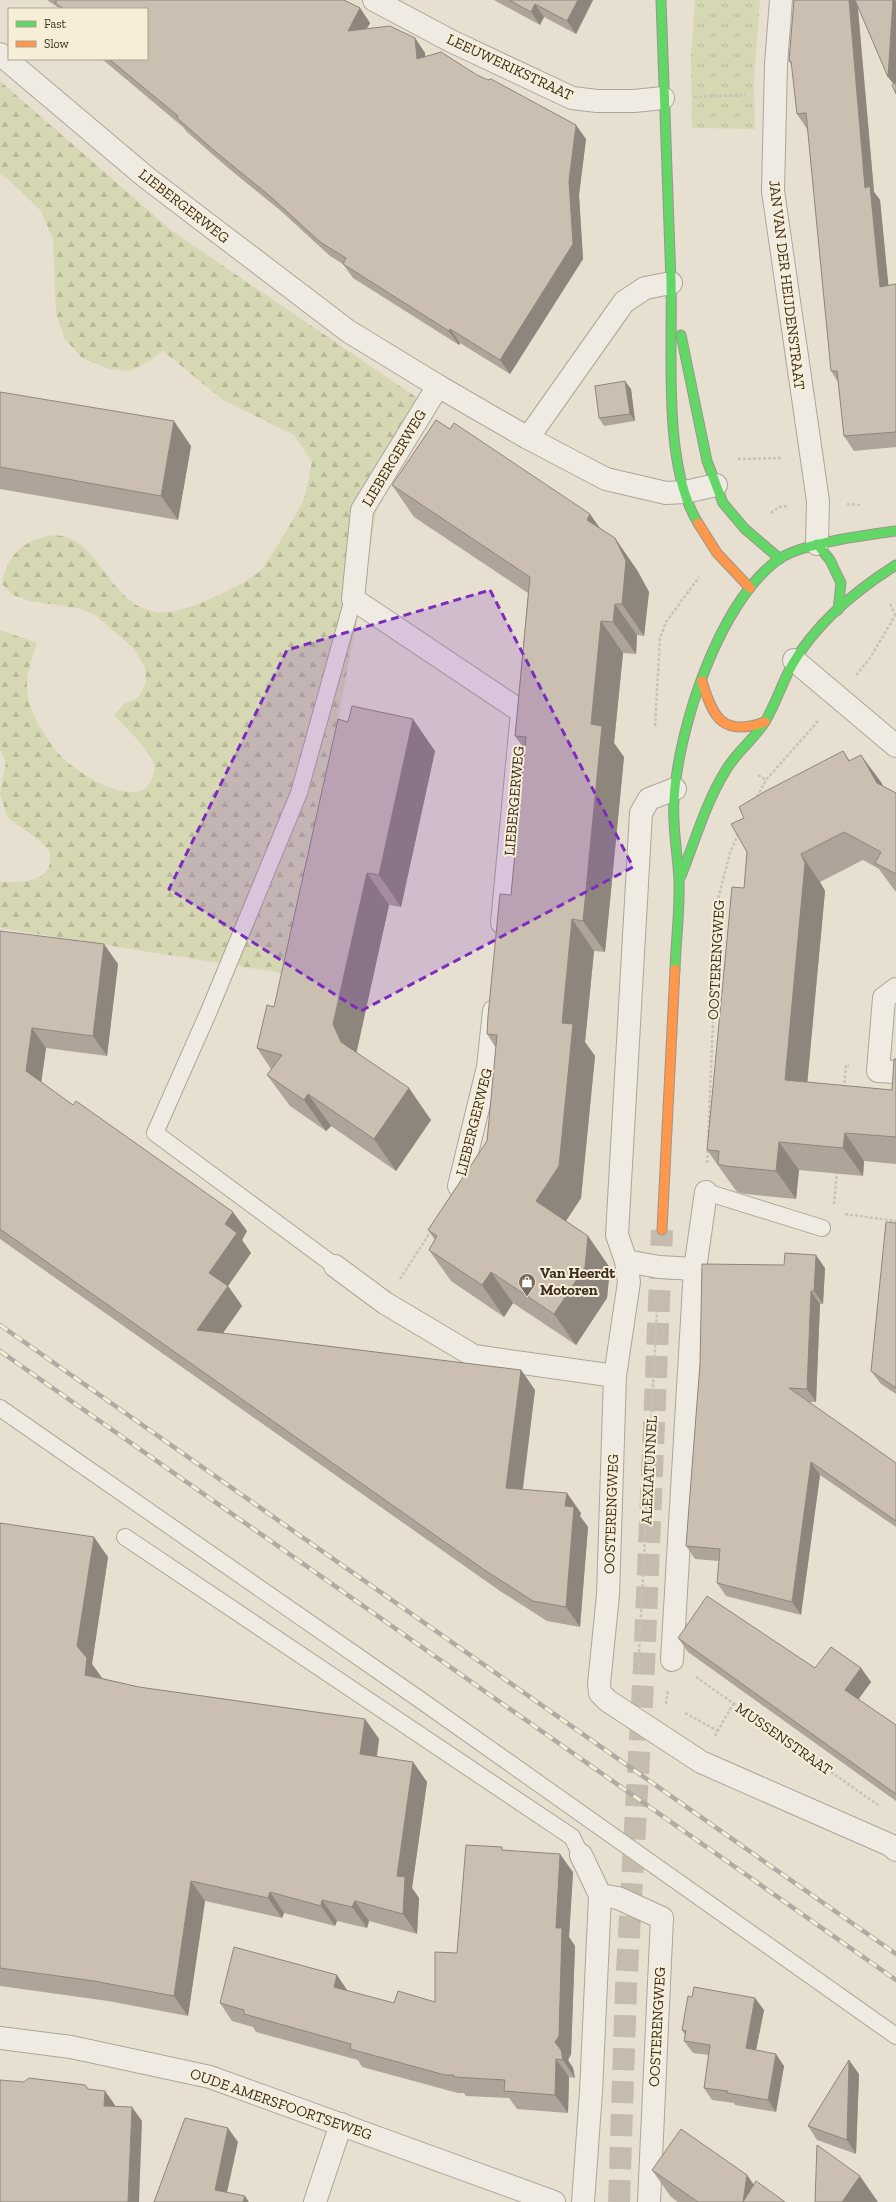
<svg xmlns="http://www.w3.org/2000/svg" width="896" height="2202" viewBox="0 0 896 2202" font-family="'Zilla Slab',serif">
	<defs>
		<pattern id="grass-tufts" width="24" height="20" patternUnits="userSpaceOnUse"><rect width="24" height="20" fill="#d6d7b3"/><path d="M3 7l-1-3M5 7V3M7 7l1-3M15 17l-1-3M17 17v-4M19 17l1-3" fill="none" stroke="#b9b99a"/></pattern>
		<pattern id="forest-firs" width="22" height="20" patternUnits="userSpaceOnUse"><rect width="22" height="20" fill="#d6d7b3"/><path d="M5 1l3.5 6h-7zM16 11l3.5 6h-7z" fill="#b9b99a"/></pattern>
	</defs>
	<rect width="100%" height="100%" fill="#e7e0d1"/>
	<!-- grass -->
	<path fill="url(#grass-tufts)" d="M695 0H760L754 80 755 129 692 128 691 54Z"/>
	<!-- forest -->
	<path fill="url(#forest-firs)" d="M0 81 172 231 435 410 380 490 360 605 288 974 0 928V882C16 882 44 884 50 864 51 861 50 855 50 852L38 839 8 818 0 794 6 762 0 750V630L37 643C32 658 26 674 27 690 29 714 45 737 60 755 74 771 136 812 151 781 153 776 156 771 154 764 151 750 124 727 114 715L124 704 138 698 146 683 145 667 133 648 94 614 77 608 30 601 13 595 2 584C5 566 14 549 32 541 93 513 100 595 148 610 167 616 185 609 203 602 218 596 250 581 261 570 268 562 300 510 303 500 308 488 309 474 312 462L294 435 223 400 163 351 146 363 129 371 109 369 82 358 65 339 56 314 53 239 41 211 8 179 0 174Z"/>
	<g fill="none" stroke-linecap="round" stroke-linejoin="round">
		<!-- primary-tunnel -->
		<path stroke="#c5bcae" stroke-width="22" stroke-dasharray="22 11" stroke-linecap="butt" d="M619 2202 626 1988 644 1667 662 1230"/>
		<defs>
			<g id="lane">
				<path d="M706 1192 822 1228"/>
				<path d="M335 1266 155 1133 209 1011 299 793 353 599"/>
				<path d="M0 1408 419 1699 896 2036"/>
				<path d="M125 1537 572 1837 581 1855"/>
			</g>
			<g id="street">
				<path d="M374 0 451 41 572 98 597 101H634L663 98"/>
				<path d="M781 0 776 64 773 191 818 501 817 544"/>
				<path d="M0 54 147 178 348 331 438 386 528 438 606 479 666 493 685 492 716 485"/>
				<path d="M438 386 362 510 353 599 522 712 502 923"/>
				<path d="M528 438 624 302 645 288 671 283"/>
				<path d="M794 660 896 746"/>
				<path d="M675 789 649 799 641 813 617 1235 626 1261 629 1282 615 1376 608 1595 599 1684 600 1693 608 1701 701 1762 890 1845 896 1850"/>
				<path d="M896 989 884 998 878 1071 896 1072"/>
				<path d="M459 1186 488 1067 494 1011"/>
				<path d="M626 1261 659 1267 695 1269"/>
				<path d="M335 1266 385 1303 474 1356 615 1376"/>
				<path d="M672 1660 695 1269 706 1192"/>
				<path d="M581 1855 600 1895 591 2092 583 2202"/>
				<path d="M600 1895 618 1898 662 1918 649 2202"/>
				<path d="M0 2038 71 2047 210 2077 554 2202"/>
				<path d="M315 2202 341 2124"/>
			</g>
			<g id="fast">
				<path d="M661 0C664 94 668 188 671 282 673 349 662 465 698 523"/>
				<path d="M681 335 707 461 723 503 745 529 780 559"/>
				<path d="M817 544 830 560 841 583 838 610"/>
				<path d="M681 876C695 841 706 802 726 770 737 751 755 739 766 720 776 703 782 683 792 665 816 623 855 591 896 565"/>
				<path d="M675 969C676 940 680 910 679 881 678 854 672 827 674 800 678 728 719 602 779 559 802 543 867 535 896 531"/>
			</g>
			<g id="slow">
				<path d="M698 523 717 553 750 588"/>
				<path d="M702 681C713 718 723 737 765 722"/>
				<path d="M662 1230 675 969"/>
			</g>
		</defs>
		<!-- lane casing -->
		<use href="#lane" stroke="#ada599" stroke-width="18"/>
		<!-- street casing -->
		<use href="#street" stroke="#ada599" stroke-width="24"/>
		<!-- fast casing -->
		<use href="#fast" stroke="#9c958a" stroke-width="11"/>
		<!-- slow casing -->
		<use href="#slow" stroke="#9c958a" stroke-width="11"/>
		<!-- path -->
		<g stroke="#c8c2b9" stroke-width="2.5" stroke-dasharray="3 2" stroke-linecap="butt">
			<path d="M694 97 745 95"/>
			<path d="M738 459 782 458"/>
			<path d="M847 504 860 505"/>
			<path d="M771 513 779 507 788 506"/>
			<path d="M890 604 895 614"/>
			<path d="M856 675 870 658 896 614"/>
			<path d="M655 726 660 638 666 622 699 577"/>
			<path d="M758 775 766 780"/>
			<path d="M757 797 766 780 819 720"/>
			<path d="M844 1088 846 1065 849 1066"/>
			<path d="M708 1143 718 899 730 853 738 834"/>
			<path d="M707 1163 708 1148"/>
			<path d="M834 1204 837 1171"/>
			<path d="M845 1214 896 1221"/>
			<path d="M400 1279 431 1231"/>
			<path d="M638 1672 657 1311"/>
			<path d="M696 1677 878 1805"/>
			<path d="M666 1704 668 1689"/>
			<path d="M685 1713 718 1731"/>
			<path d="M715 1736 733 1704"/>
		</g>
		<!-- lane -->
		<use href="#lane" stroke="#efebe3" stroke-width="16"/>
		<!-- street -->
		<use href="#street" stroke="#efebe3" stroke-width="22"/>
		<!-- fast -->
		<use href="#fast" stroke="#63d668" stroke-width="9"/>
		<!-- slow -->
		<use href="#slow" stroke="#ff974d" stroke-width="9"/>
		<defs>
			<g id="rail">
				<path d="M0 1325 896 1954"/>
				<path d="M0 1351 896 1980"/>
			</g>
		</defs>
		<!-- rail casing -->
		<use href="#rail" stroke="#afaaa2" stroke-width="4.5"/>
		<!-- rail -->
		<use href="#rail" stroke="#f7eed8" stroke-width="3" stroke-dasharray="9" stroke-linecap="butt"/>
	</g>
	<!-- wall -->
	<g fill="#afa499">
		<path d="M47 0H344L360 8 370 23 366 29 415 38 425 53V57L477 75 586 139 579 195 583 259 510 374 460 343 459 345 353 278 343 264 330 256 281 211 227 167 187 132 183 127 102 59H147V9H60L59 8Z"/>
		<path d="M494 0H593L576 34 544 17 540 25Z"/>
		<path d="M794 0H896V94L894 84 888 77 858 7 874 192 880 200 888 285 896 284V447L854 451 844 436 838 382 831 371 808 129H807L797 114 792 65 789 61Z"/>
		<path d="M631 389 635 421 604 426 599 418Z"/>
		<path d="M0 392 191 446 178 520 0 489Z"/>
		<path d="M392 485 600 529 637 570 649 592 644 636 637 635 636 654 623 653 614 743 624 757 605 952 594 951 585 1042 595 1056 581 1198 566 1221 588 1236 610 1268 607 1298 576 1345 513 1303 504 1317 451 1281 429 1250 435 1240 428 1230 487 1141 496 1048 487 1034 511 895 525 750 515 736 528 593 414 517Z"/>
		<path d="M435 751 401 907 389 905 356 1052 431 1120 396 1171 331 1126 326 1131 290 1106 267 1075 271 1069 257 1048 274 1007Z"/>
		<path d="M843 751 850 761 881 782 883 786 896 793V891H895L879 869 863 860 820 882 825 891 807 1082 892 1090 896 1059V1164L864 1161 863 1176 799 1170 796 1199 745 1194 737 1192 707 1150 744 888 747 852 744 818Z"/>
		<path d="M0 931 118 964 107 1056 46 1048 41 1082 247 1231 242 1240 251 1253 228 1286 242 1306 223 1333 521 1370 535 1390 523 1490 581 1513 580 1516 588 1527 580 1627 547 1621 500 1591 0 1239Z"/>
		<path d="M896 1223V1394L881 1384 871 1371Z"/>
		<path d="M825 1268 823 1304H820L816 1402H809L896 1463V1527L820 1475 801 1615 726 1596 717 1583 719 1561 695 1559 686 1546 700 1364Z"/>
		<path d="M0 1523 108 1557 92 1664 102 1678 139 1687 365 1719 379 1739 377 1757 413 1762 427 1782 412 1888 419 1898 417 1934 369 1921 367 1928 337 1921 335 1926 284 1913 282 1918 205 1901 188 2016 108 2001 0 1986Z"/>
		<path d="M678 1638 815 1668H861L871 1682 858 1699 896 1725V1801L688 1652Z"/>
		<path d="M504 1850 573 1872 569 1937 575 1946 571 2054 568 2060 573 2068 575 2078 569 2077 568 2113 517 2109 509 2098 466 2096 464 2093H458L362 2067 358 2060 256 2032 253 2027 232 2021 220 2003 348 1991 394 2003 435 2002Z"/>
		<path d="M692 1997 764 2010 756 2050 784 2066 776 2112 735 2105 734 2103 712 2100 704 2088 709 2055 693 2053 684 2041 685 2035 682 2030Z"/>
		<path d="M859 2074 856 2154 817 2140 808 2126Z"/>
		<path d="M652 2170 754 2184 785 2202H678L671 2197Z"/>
	</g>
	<!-- shaded-wall -->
	<g fill="#8e867d">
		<path d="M578 0H593L576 34 567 21Z"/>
		<path d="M849 0H857L874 192 880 200 890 301 880 287 865 188Z"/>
		<path d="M893 0H895L896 1V87L888 77Z"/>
		<path d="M535 4 544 17 540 25 531 12Z"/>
		<path d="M360 8 370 23 358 45 348 31Z"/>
		<path d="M415 38 425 53 427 73 417 59Z"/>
		<path d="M576 125 586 139 579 195 583 259 510 374 500 360 569 181Z"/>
		<path d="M450 329 460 343 459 345 449 331Z"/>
		<path d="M625 381 631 389 635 421 630 414Z"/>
		<path d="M174 421 191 446 178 520 161 496Z"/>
		<path d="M590 514 612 545 587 520Z"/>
		<path d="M615 538 637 570 649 592 644 636 622 604Z"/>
		<path d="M615 604 637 635 636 654 613 622Z"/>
		<path d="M601 621 623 653 614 743 624 757 605 952 583 921 591 724Z"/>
		<path d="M413 719 435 751 401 907 379 875Z"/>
		<path d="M861 755 881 782 896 810 877 783Z"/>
		<path d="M801 854 820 882 825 891 805 1108 785 1080Z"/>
		<path d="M367 873 389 905 356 1055 341 1042 333 1024Z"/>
		<path d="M572 919 594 951 585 1042 595 1056 581 1198 558 1233 536 1201 562 1023Z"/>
		<path d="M104 944 118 964 107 1056 93 1036Z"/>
		<path d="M32 1028 46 1048 40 1091 26 1071Z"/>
		<path d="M409 1088 431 1120 396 1171 374 1139Z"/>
		<path d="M308 1094 331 1126 326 1131 304 1100Z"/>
		<path d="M845 1133 864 1161 863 1176 843 1148Z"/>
		<path d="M779 1142 799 1170 796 1199 776 1171Z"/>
		<path d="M233 1212 247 1231 242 1240 251 1253 223 1293 209 1273 225 1224Z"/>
		<path d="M588 1236 610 1268 607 1298 576 1345 554 1314Z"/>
		<path d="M816 1255 825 1268 823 1304 814 1291Z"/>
		<path d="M491 1272 513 1303 504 1317 482 1285Z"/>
		<path d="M228 1286 242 1306 211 1350 197 1330Z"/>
		<path d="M811 1291 820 1304 816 1402 807 1389Z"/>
		<path d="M521 1370 535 1390 520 1508 506 1488Z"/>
		<path d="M811 1462 820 1475 801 1615 792 1602Z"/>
		<path d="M567 1493 581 1513 580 1516 588 1527 580 1627 566 1607 565 1506Z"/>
		<path d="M94 1537 108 1557 92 1664 102 1678 85 1675 77 1646Z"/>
		<path d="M861 1668 871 1682 855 1704 845 1690Z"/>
		<path d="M365 1719 379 1739 374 1774 360 1754Z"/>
		<path d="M413 1762 427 1782 412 1888 419 1898 417 1934 403 1914 397 1876Z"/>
		<path d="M560 1854 573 1872 569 1937 575 1946 571 2054 568 2060 573 2068 575 2078 563 2060 555 2042 556 1928Z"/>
		<path d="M191 1881 205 1901 188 2016 174 1996Z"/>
		<path d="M270 1892 284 1913 282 1918 268 1898Z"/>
		<path d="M322 1900 337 1921 335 1926 321 1906Z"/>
		<path d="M355 1901 369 1921 367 1928 352 1907Z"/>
		<path d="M337 1975 349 1993 334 1987Z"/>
		<path d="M755 1998 764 2010 754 2060 746 2048Z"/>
		<path d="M776 2054 784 2066 776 2112 768 2100Z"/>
		<path d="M556 2059 569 2077 568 2113 555 2095Z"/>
		<path d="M849 2060 859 2074 856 2154 847 2140Z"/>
		<path d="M105 2091 115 2105 114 2121 104 2106Z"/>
		<path d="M132 2107 142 2121 139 2202H128Z"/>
		<path d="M228 2128 238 2142 225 2202 215 2190Z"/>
		<path d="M747 2175 766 2202H743Z"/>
		<path d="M860 2176 878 2202H842Z"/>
		<path d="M245 2196 249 2202H243Z"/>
	</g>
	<!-- building -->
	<g fill="#cbbfb2" stroke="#8e867d">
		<path d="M56 0H344L360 8 348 31 390 26 415 38 417 59 441 52 477 75 488 80 491 79 576 125 569 181 573 244 500 360 450 329 449 331 343 264 346 258 320 242 271 197 217 153 177 118 178 116 109 59H147V9H64L56 4Z"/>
		<path d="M509 0H578L567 21 535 4 531 12Z"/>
		<path d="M794 0H849L865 188 870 186 880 287 896 284V432L844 436 837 371H831L806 113 797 114 791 61H789Z"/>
		<path d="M855 0H893L888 77Z"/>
		<path d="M896 83V94L892 85Z"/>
		<path d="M625 381 630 414 599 418 595 386Z"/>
		<path d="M0 392 174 421 161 496 0 467Z"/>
		<path d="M436 420 450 429 454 423 590 514 587 520 615 538 626 561 622 604H615L613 622 601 621 591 724 602 726 583 921 572 919 562 1023 573 1024 559 1166 536 1201 588 1236 585 1267 554 1314 491 1272 482 1285 429 1250 437 1236 428 1230 487 1141 497 1035 487 1034 488 1016 500 894 511 895 526 737 515 736 530 577 392 485Z"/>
		<path d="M352 706 413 719 379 875 367 873 333 1024 341 1042 409 1088 374 1139 308 1094 304 1100 267 1075 282 1055 257 1048 267 1005 274 1007 338 719 348 722Z"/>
		<path d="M843 751 849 761 861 755 877 783 896 793V874L875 863 881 852 844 832 801 854 805 863 785 1080 892 1090 894 1059H896V1137L845 1133 843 1148 779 1142 776 1171 725 1166 718 1164 719 1151 707 1150 732 887 744 888 747 852 731 824 744 818 739 807 764 792Z"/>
		<path d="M0 931 104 944 93 1036 32 1028 26 1071 73 1105 76 1101 233 1212 225 1224 237 1233 209 1273 228 1286 197 1330 521 1370 506 1488 567 1493 565 1506 574 1507 566 1607 533 1601 486 1571 0 1229Z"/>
		<path d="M886 1222 896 1223V1388L871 1371Z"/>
		<path d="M785 1253 816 1255 814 1291H811L807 1389 789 1388 896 1463V1521L811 1462 792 1602 717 1583 720 1549 686 1546 700 1364 702 1264 784 1265Z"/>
		<path d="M0 1523 94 1537 77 1646 87 1658 85 1675 139 1687 365 1719 360 1754 413 1762 397 1876 405 1877 403 1914 355 1901 352 1907 322 1900 321 1906 270 1892 268 1898 191 1881 174 1996 94 1981 0 1968Z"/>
		<path d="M707 1596 815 1668 831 1647 861 1668 845 1690 896 1725V1794L678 1638Z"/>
		<path d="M466 1845 502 1847V1850L560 1854 556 1928H562L559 2036 555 2042 561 2050 563 2060 556 2059 555 2095 504 2091 505 2080 454 2077V2075H445L350 2049 351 2044 244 2014V2010L220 2003 234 1947 337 1975 334 1987 394 2003 398 1991 435 2002V1952L457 1953Z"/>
		<path d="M694 1987 755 1998 746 2048 776 2054 768 2100 727 2093 728 2091 704 2088 710 2045 684 2041 686 2031 682 2030 688 1996 692 1997Z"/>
		<path d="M849 2060 847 2140 808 2126Z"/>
		<path d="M29 2078 85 2085 88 2089 105 2091 104 2106 132 2107 128 2202H0V2080L24 2082Z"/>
		<path d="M185 2118 228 2128 215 2190 245 2196 243 2202H154Z"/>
		<path d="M681 2129 747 2175 743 2202H698L652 2170Z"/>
		<path d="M817 2145 860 2176 842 2202H815Z"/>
		<path d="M756 2181 785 2202H743Z"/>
	</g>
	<!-- marked area -->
	<path fill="#7b2cbf" fill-opacity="0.2" stroke="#7b2cbf" stroke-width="3" stroke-dasharray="8 5" stroke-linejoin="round" d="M490 590 633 867 361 1011 169 889 287 650Z"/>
	<!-- icons -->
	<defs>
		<symbol id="shop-pin" viewBox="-11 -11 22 30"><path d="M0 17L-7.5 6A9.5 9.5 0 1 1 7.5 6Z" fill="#786c5e" stroke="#f7eed8"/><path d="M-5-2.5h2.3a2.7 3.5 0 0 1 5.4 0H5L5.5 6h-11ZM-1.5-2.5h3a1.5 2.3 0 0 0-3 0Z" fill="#fff"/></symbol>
	</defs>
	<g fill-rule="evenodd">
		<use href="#shop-pin" x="517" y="1272" width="20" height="27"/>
	</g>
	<g text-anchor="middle" stroke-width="4" stroke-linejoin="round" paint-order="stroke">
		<!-- street labels -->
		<g font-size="15" fill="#3d2e20" stroke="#f7eed8">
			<text transform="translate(510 67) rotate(25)" y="5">LEEUWERIKSTRAAT</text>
			<text transform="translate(184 206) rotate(38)" y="5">LIEBERGERWEG</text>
			<text transform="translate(787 285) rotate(83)" y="5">JAN VAN DER HEIJDENSTRAAT</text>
			<text transform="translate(394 458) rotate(-59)" y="5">LIEBERGERWEG</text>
			<text transform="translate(514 801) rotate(-85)" y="5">LIEBERGERWEG</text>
			<text transform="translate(716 960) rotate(-87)" y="5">OOSTERENGWEG</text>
			<text transform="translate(474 1122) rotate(-76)" y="5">LIEBERGERWEG</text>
			<text transform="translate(649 1470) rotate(-87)" y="5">ALEXIATUNNEL</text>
			<text transform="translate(611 1514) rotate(-88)" y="5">OOSTERENGWEG</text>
			<text transform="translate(784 1739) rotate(35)" y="5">MUSSENSTRAAT</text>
			<text transform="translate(657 2027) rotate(-87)" y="5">OOSTERENGWEG</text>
			<text transform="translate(281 2104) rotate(19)" y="5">OUDE AMERSFOORTSEWEG</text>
		</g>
		<!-- poi labels -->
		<g font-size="15" font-weight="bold" fill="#3d2e20" stroke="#f7eed8" text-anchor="start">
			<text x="540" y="1278">Van Heerdt<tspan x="540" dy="17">Motoren</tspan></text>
		</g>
	</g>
	<!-- legend -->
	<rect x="8" y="8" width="140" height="52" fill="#f7eed8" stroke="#ada18e"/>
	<rect x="16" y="21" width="20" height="6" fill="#63d668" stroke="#ada18e"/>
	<text x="44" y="28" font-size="12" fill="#3d2e20">Fast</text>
	<rect x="16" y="41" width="20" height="6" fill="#ff974d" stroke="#ada18e"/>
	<text x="44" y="48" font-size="12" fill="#3d2e20">Slow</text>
</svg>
